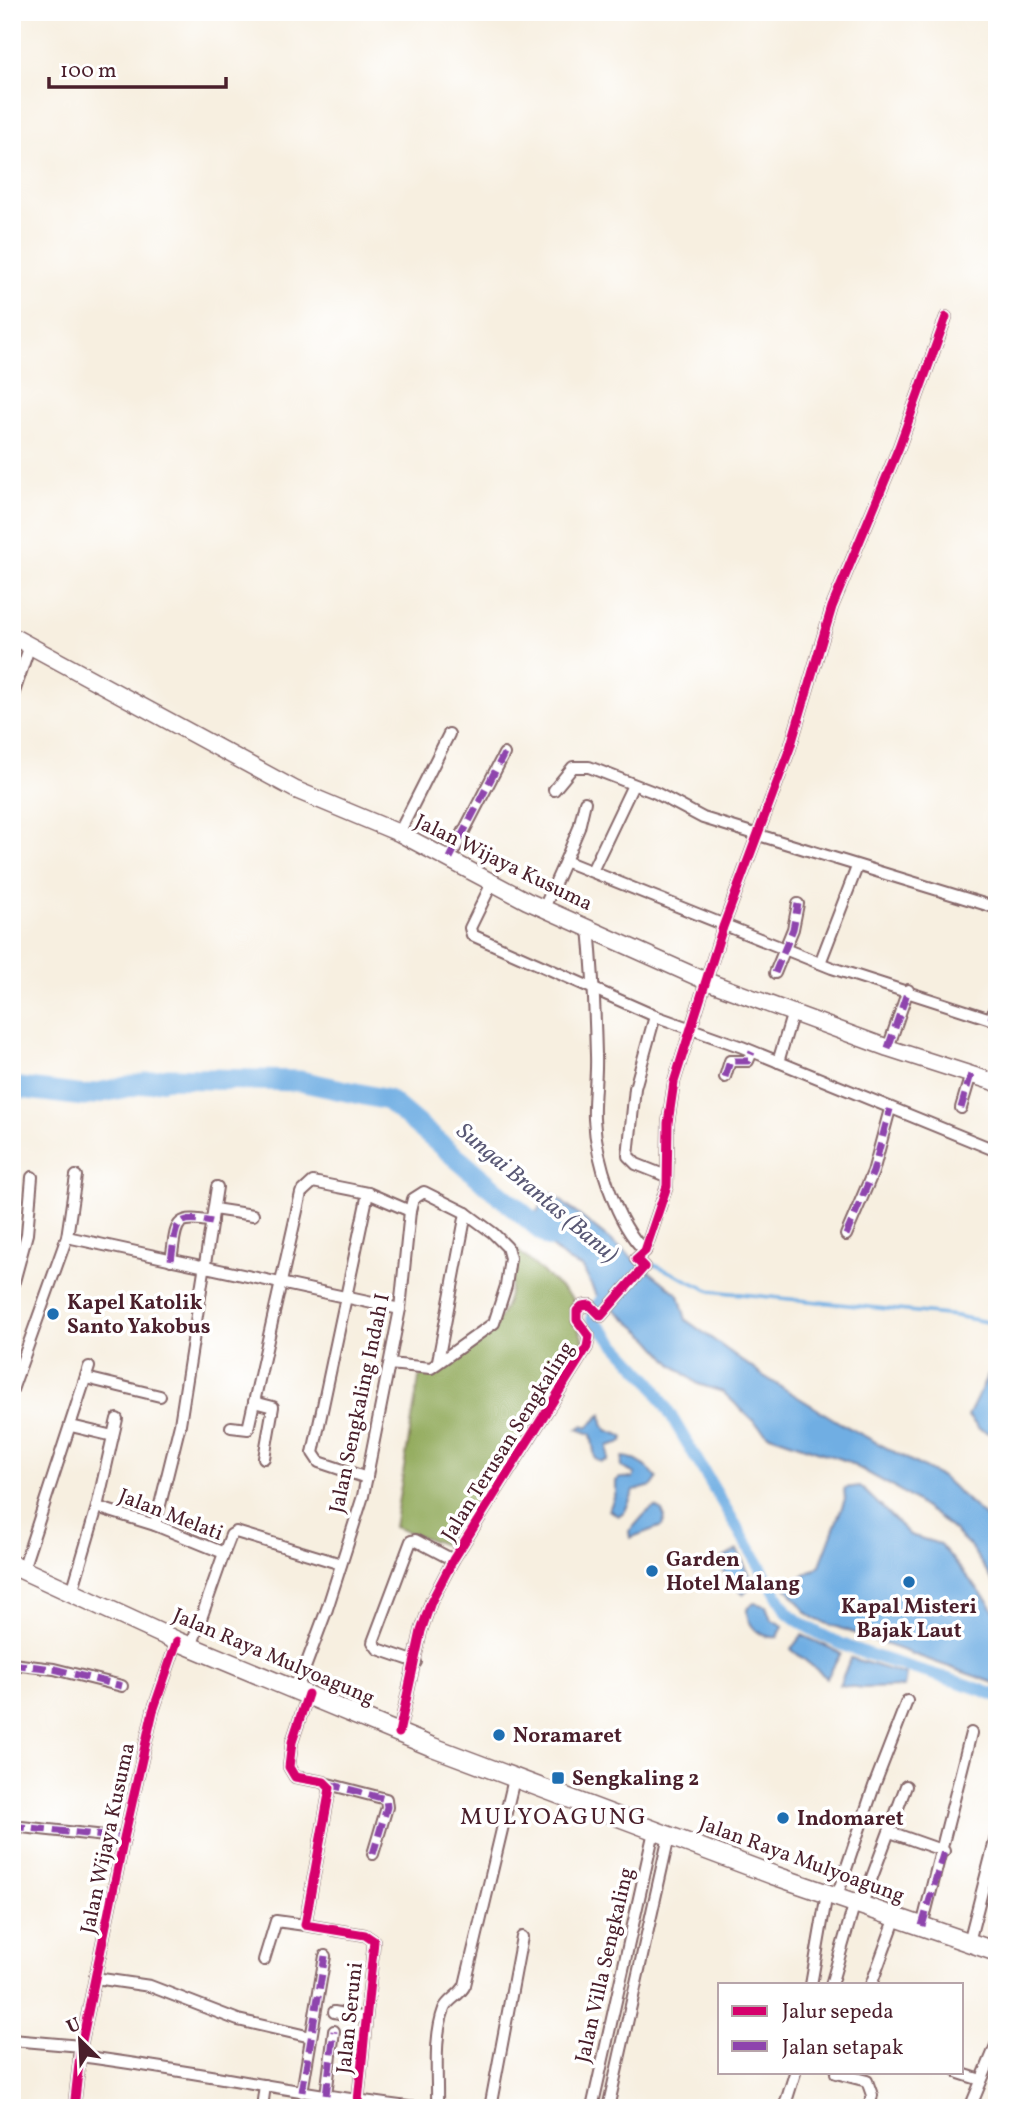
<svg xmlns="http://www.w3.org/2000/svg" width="1009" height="2120" viewBox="0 0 1009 2120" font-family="Vollkorn,serif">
	<rect width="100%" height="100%" fill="#fff"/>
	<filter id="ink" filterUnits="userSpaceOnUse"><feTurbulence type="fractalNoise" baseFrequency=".0143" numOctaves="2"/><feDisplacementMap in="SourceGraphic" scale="14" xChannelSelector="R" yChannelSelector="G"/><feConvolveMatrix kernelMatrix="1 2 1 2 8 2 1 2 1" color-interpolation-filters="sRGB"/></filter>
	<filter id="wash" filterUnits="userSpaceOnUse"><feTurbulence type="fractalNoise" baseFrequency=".00686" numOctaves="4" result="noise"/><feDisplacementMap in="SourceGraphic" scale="28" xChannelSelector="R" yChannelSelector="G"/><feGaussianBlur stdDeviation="1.57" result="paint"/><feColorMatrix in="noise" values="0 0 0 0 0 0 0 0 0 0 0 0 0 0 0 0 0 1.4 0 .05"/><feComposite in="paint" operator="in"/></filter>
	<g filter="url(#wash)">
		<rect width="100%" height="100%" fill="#f7efe0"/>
		<!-- forest -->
		<path fill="#92aa5b" stroke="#6e6443" stroke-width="2" d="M514 1247 573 1299 571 1314 584 1341 454 1548 394 1527 419 1378C483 1340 514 1331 514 1247Z"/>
		<!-- water -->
		<g fill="#70aee3" stroke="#5d6687" stroke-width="2">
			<path d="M551 1193 679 1295 686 1320 762 1375 840 1423 943 1478 997 1528V1587L969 1545 941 1519 899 1490 846 1461 767 1434 723 1392 698 1384 672 1364 650 1339 595 1293 583 1268 568 1261 526 1226Z"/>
			<path d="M997 1357V1432L995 1435 979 1429 968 1416Z"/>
			<path d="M602 1414C603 1438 613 1428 624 1438L622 1442 608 1446V1460L601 1462 595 1458 591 1434 577 1429 583 1425 588 1427Z"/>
			<path d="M623 1457C634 1457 652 1469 657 1479L652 1486 634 1491 625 1511 618 1516 609 1510 616 1493V1481L620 1478H633L635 1474 621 1467Z"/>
			<path d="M860 1486 910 1535 940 1544 990 1604 997 1615V1684L817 1620 806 1612 786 1587C797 1577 809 1575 820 1565L845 1499 844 1488Z"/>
			<path d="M655 1507 662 1511 665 1518 662 1526 630 1538 629 1531C639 1523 644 1511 655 1507Z"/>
			<path d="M737 1550 755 1585 743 1594 728 1579 718 1561Z"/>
			<path d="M754 1603 766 1606 771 1619 783 1626 778 1637C762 1639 746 1626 747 1609Z"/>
			<path d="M802 1635 841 1653 827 1678 791 1649Z"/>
			<path d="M851 1658 906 1675 904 1687 862 1688 839 1685Z"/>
		</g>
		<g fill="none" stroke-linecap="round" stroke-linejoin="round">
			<!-- stream -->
			<path stroke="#70aee3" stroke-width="3.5" d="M644 1260 711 1291 956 1316 997 1324"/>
			<!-- canal -->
			<path stroke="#70aee3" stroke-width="12" d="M611 1287 592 1312V1319L651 1382 787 1612C837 1656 934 1669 997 1696"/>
			<!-- river -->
			<path stroke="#70aee3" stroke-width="21" d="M12 1087 84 1096 168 1078 300 1081 388 1100 550 1237"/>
		</g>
	</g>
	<g filter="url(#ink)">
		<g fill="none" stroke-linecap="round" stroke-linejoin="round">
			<defs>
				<g id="street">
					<path d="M12 698 30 645"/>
					<path d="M554 790 573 767H589L656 793 703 818 997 908"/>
					<path d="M399 833 449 734"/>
					<path d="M450 858 504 754"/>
					<path d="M565 861 579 828 585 802"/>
					<path d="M592 871 633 785"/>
					<path d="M492 883 470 928 472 935 655 1016 742 1047 997 1151"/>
					<path d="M544 908 565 861 832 968 997 1021"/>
					<path d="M589 927C593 970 595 1012 596 1055 597 1077 593 1098 594 1119 596 1159 616 1224 645 1251"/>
					<path d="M820 963 857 867"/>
					<path d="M775 973 793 929 798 904"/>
					<path d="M655 1016 635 1088 628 1156 636 1164 666 1176"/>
					<path d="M991 1019 997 1001"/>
					<path d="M888 1048 908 990"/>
					<path d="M778 1062 793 1012"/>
					<path d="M725 1077 730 1061H748L752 1052"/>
					<path d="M961 1108 971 1074"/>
					<path d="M214 1209 253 1215"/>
					<path d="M846 1235 873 1172 890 1109"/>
					<path d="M67 1237 400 1309"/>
					<path d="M171 1260C177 1225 172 1214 212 1222"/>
					<path d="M12 1289 27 1234 32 1177"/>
					<path d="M438 1361 466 1213"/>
					<path d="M86 1378 160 1396"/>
					<path d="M12 1390 67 1237 76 1176"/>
					<path d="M254 1402 273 1407 264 1458"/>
					<path d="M71 1426 113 1436 97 1507 72 1592"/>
					<path d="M231 1427 248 1429 301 1193 313 1182 368 1193 410 1211"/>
					<path d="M113 1436 117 1419"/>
					<path d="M367 1478 319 1462 313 1453 368 1193"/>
					<path d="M97 1507 155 1525 224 1553 191 1647"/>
					<path d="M155 1525 180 1424 217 1187"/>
					<path d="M224 1553 231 1535 236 1532 341 1564"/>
					<path d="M23 1569 89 1367"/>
					<path d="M416 1662 378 1649 373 1642 411 1541 415 1540 453 1560"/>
					<path d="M12 1664 54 1669 122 1686"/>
					<path d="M297 1689 327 1609 363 1496 400 1309 410 1211 413 1199 424 1192 466 1213 493 1233 507 1247 510 1258 506 1286 494 1323 431 1368 389 1364"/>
					<path d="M308 1694 292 1742 289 1767 295 1777 324 1782 330 1788 305 1925 365 1935 374 1941 358 2101"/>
					<path d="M399 1733 421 1631 431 1602 453 1560 587 1347 589 1336 577 1320V1311L582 1306 590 1305 601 1316 644 1267 636 1259 645 1251 667 1186 668 1123 674 1082 723 927 790 748 832 607 899 447 946 317"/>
					<path d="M328 1784 386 1799 387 1807 373 1854"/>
					<path d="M12 1826 124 1838"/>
					<path d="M890 1832 944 1851"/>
					<path d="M837 1896 874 1786 907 1701"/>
					<path d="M862 1904 906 1786"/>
					<path d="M922 1926 971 1733"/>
					<path d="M969 1942 997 1833"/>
					<path d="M264 1960 276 1921 305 1925"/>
					<path d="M95 1978 150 1986 238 2020 311 2037"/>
					<path d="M811 1985 827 1893"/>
					<path d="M831 1985 855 1902"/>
					<path d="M871 1985 896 1917"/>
					<path d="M334 2012 366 2018"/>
					<path d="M12 2040 81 2046"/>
					<path d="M79 2056C192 2070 304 2095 417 2108"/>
					<path d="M836 2073 867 2081 872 2095 869 2108"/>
					<path d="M959 2073 981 2080"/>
					<path d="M302 2092 325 1956"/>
					<path d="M326 2095 334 2031"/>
					<path d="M74 2108 81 2046 124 1838 153 1711 177 1641"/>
					<path d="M262 2108 265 2085"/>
					<path d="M437 2108C438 2077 433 2038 444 2009 448 1999 460 1996 465 1985L514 1779"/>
					<path d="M490 2108 522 1937"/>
					<path d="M592 2108 654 1831"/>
					<path d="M608 2108 669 1836"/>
					<path d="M784 2108 795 2073"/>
					<path d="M970 2108 997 2043"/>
				</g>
				<path id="secondary" d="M12 636 296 790 399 833 527 901 706 981 888 1048 997 1083"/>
				<path id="primary" d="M12 1565 177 1641 430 1746 773 1875 997 1952"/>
			</defs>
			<!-- street casing -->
			<use href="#street" stroke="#87686a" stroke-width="14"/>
			<!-- secondary casing -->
			<use href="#secondary" stroke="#87686a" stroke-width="19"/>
			<!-- primary casing -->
			<use href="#primary" stroke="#87686a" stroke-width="21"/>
			<!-- street -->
			<use href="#street" stroke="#fff" stroke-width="10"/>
			<!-- secondary -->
			<use href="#secondary" stroke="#fff" stroke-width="16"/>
			<!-- primary -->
			<use href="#primary" stroke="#fff" stroke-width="18"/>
			<!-- quiet -->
			<g stroke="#8e44ad" stroke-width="7" stroke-dasharray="14 7" stroke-linecap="butt">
				<path d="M450 858 504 754"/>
				<path d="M775 973 793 929 798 904"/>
				<path d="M991 1019 997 1001"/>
				<path d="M888 1048 908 990"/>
				<path d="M725 1077 730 1061H748L752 1052"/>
				<path d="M961 1108 971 1074"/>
				<path d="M846 1235 873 1172 890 1109"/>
				<path d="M171 1260C177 1225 172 1214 212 1222"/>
				<path d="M12 1664 54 1669 122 1686"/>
				<path d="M328 1784 386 1799 387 1807 373 1854"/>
				<path d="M12 1826 124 1838"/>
				<path d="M922 1926 944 1851"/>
				<path d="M302 2092 325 1956"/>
				<path d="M326 2095 334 2031"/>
			</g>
			<defs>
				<g id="cycleway">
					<path d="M308 1694 292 1742 289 1767 295 1777 324 1782 330 1788 305 1925 365 1935 374 1941 358 2101"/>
					<path d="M399 1733 421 1631 431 1602 453 1560 587 1347 589 1336 577 1320V1311L582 1306 590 1305 601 1316 644 1267 636 1259 645 1251 667 1186 668 1123 674 1082 723 927 790 748 832 607 899 447 946 317"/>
					<path d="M74 2108 81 2046 124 1838 153 1711 177 1641"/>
				</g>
			</defs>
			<!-- cycleway casing -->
			<use href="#cycleway" stroke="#fff" stroke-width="13"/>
			<!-- cycleway -->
			<use href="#cycleway" stroke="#d6006c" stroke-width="9"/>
		</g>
	</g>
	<!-- markers -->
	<g fill="#1f6fb2" stroke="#fff" stroke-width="2.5">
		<circle cx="53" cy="1314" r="7"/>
		<circle cx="652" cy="1571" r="7"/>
		<circle cx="909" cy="1582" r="7"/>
		<circle cx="499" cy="1735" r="7"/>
		<rect x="551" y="1771" width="14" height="14" rx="3.5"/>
		<circle cx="783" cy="1818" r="7"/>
	</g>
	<g text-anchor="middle" stroke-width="7" stroke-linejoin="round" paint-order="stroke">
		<!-- street labels -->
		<g font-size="21" fill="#4a1f2b" stroke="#fff">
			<text transform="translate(504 862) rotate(26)" y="7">Jalan Wijaya Kusuma</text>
			<text transform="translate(359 1403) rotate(-78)" y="7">Jalan Sengkaling Indah I</text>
			<text transform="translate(507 1441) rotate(-58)" y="7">Jalan Terusan Sengkaling</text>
			<text transform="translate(171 1514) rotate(21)" y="7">Jalan Melati</text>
			<text transform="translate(274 1656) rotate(23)" y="7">Jalan Raya Mulyoagung</text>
			<text transform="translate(107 1838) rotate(-78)" y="7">Jalan Wijaya Kusuma</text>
			<text transform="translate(802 1859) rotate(20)" y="7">Jalan Raya Mulyoagung</text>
			<text transform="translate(604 1965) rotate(-77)" y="7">Jalan Villa Sengkaling</text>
			<text transform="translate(349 2018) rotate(-84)" y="7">Jalan Seruni</text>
		</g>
		<!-- poi labels -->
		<g font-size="21" font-weight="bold" fill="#4a1f2b" stroke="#fff" text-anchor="start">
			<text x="67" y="1309">Kapel Katolik<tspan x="67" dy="24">Santo Yakobus</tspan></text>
			<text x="666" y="1566">Garden<tspan x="666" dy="24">Hotel Malang</tspan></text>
			<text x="909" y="1613" text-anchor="middle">Kapal Misteri<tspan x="909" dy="24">Bajak Laut</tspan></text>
			<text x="513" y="1742">Noramaret</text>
			<text x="572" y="1785">Sengkaling 2</text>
			<text x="797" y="1825">Indomaret</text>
		</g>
		<!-- water labels -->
		<g font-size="23" font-style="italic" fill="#595875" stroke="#fff">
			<text transform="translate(538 1192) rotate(40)" y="8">Sungai Brantas (Banu)</text>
		</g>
		<!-- quarter labels -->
		<g font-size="24" letter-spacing="2" fill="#4a1f2b" stroke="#fff">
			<text x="554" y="1824">MULYOAGUNG</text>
		</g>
	</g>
	<!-- margin -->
	<rect width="1009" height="2120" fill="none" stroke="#fff" stroke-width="42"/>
	<!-- legend -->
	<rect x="718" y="1983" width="245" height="91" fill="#ffffff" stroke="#b7a5aa" stroke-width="2"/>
	<rect x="732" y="2006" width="35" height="10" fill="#d6006c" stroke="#b7a5aa" stroke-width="2"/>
	<text x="782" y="2018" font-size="21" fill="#4a1f2b">Jalur sepeda</text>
	<rect x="732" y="2041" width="35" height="10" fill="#8e44ad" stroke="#b7a5aa" stroke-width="2"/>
	<text x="782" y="2054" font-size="21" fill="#4a1f2b">Jalan setapak</text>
	<!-- north arrow -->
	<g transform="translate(80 2040) rotate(336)" stroke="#ffffff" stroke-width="5" paint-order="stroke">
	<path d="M0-5L12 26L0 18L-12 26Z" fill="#4a1f2b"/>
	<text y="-10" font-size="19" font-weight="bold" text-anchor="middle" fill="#4a1f2b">U</text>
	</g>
	<!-- scale -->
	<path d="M49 77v10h177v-10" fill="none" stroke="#4a1f2b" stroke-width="3.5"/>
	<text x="60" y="77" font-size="21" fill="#4a1f2b" stroke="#ffffff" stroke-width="5" paint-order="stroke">100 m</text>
</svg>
